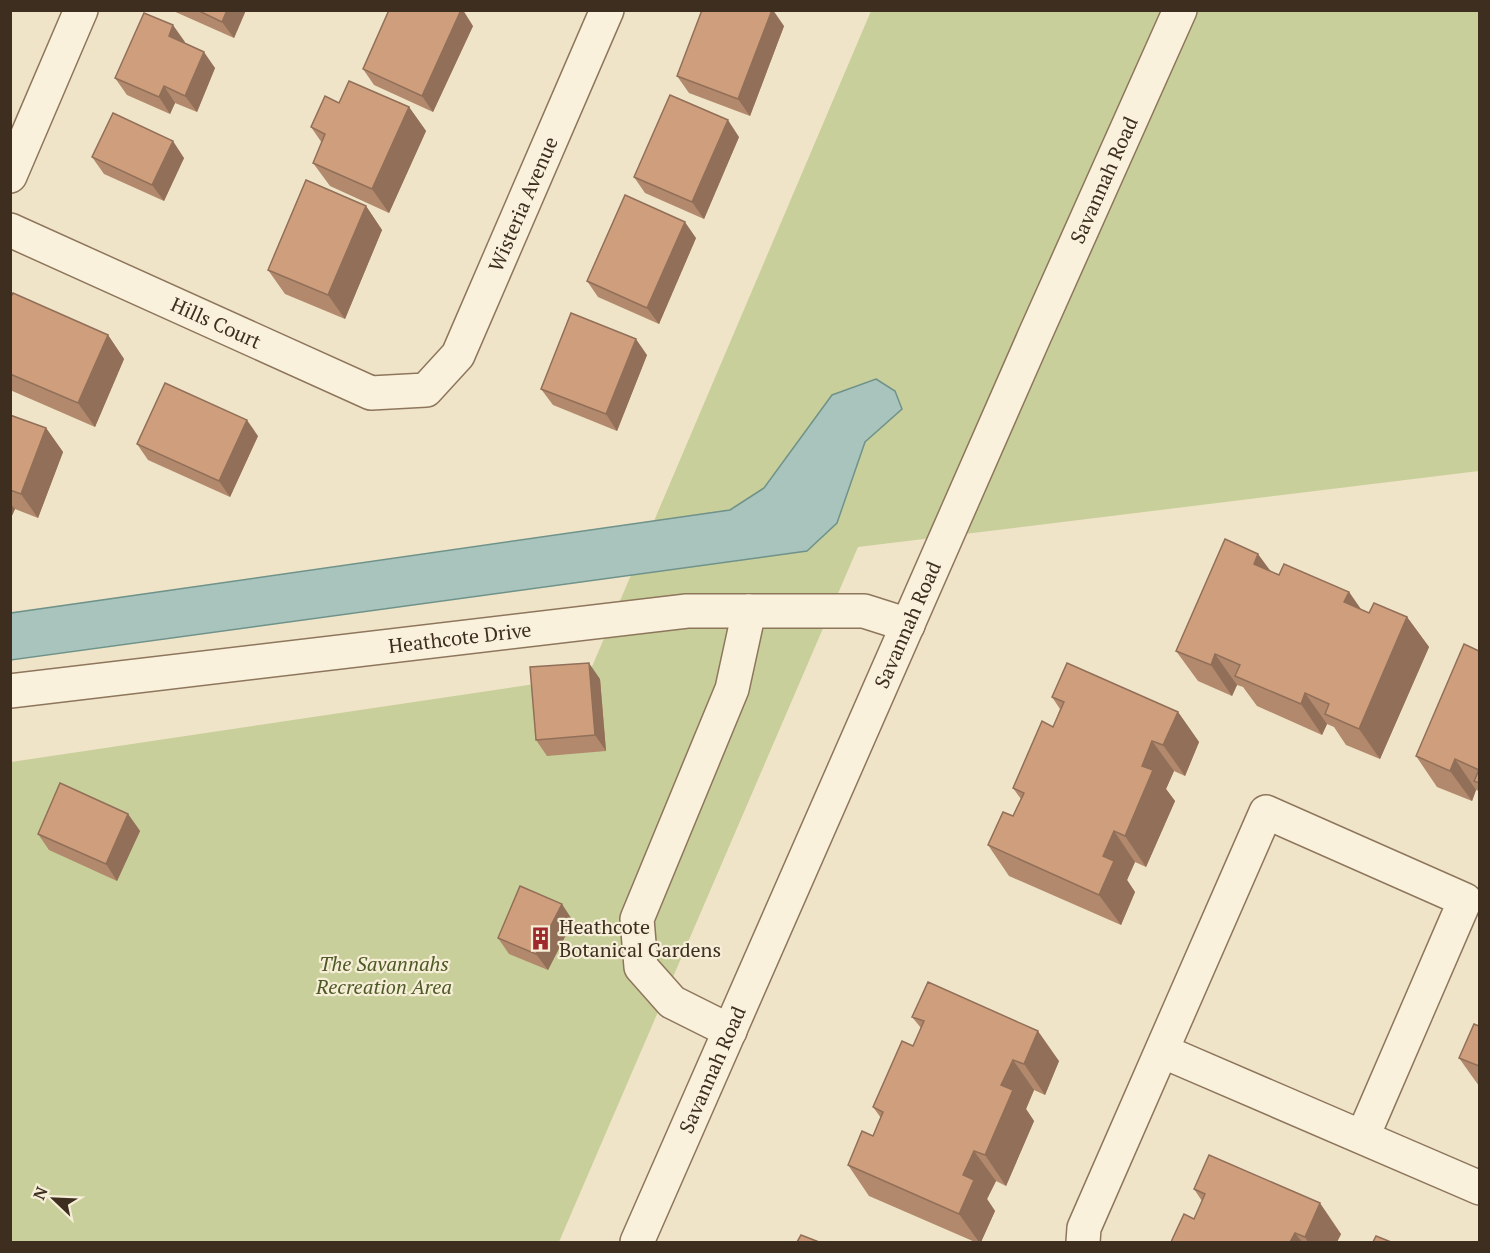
<svg xmlns="http://www.w3.org/2000/svg" width="1490" height="1253" viewBox="0 0 1490 1253" font-family="'PT Serif',serif">
	<rect width="100%" height="100%" fill="#f0e4c8"/>
	<!-- green -->
	<path fill="#c9cf9b" d="M871 11H1479V471L858 547 559 1242H11V762L588 676Z"/>
	<!-- water -->
	<path fill="#a9c4bc" stroke="#6f938a" stroke-width="1.5" d="M876 379 895 391 902 409 865 442 837 523 807 551 11 660V613L730 510 764 488 832 395Z"/>
	<g fill="none" stroke-linecap="round" stroke-linejoin="round">
		<defs>
			<g id="minor">
				<path d="M10 176 81 10"/>
				<path id="s1" d="M10 230 371 393 426 390 458 355 607 10"/>
				<path id="s2" d="M10 691 687 611H864L908 625"/>
				<path d="M730 1031 672 1002 641 967 637 919 732 689 749 611"/>
				<path d="M1162 1051 1480 1188"/>
				<path id="s3" d="M637 1242 1034 337 1180 10"/>
				<path d="M1083 1242 1084 1228 1266 812 1465 900 1363 1136"/>
			</g>
		</defs>
		<!-- minor casing -->
		<use href="#minor" stroke="#8d765c" stroke-width="36"/>
		<!-- minor -->
		<use href="#minor" stroke="#faf1dc" stroke-width="33"/>
	</g>
	<!-- wall -->
	<g fill="#b2896c">
		<path d="M171 10H246L234 38Z"/>
		<path d="M473 26 433 112 374 85 363 69Z"/>
		<path d="M784 26 750 116 689 93 677 76Z"/>
		<path d="M185 42 184 43 215 68 197 112 175 103 170 114 127 95 115 78Z"/>
		<path d="M339 103 409 107 426 131 389 213 330 186 313 163 322 143 311 127Z"/>
		<path d="M739 137 704 219 645 193 634 177Z"/>
		<path d="M92 157 184 158 164 201 104 174Z"/>
		<path d="M366 206 382 230 345 319 285 294 268 270Z"/>
		<path d="M696 238 659 324 598 297 587 281Z"/>
		<path d="M10 298 108 335 124 359 95 427 10 390Z"/>
		<path d="M647 355 617 431 553 405 541 389Z"/>
		<path d="M10 415 46 428 63 452 38 518 15 509 10 520Z"/>
		<path d="M258 436 230 497 148 460 137 444Z"/>
		<path d="M1271 572 1279 575 1349 592 1361 610 1369 613 1407 617 1429 647 1380 759 1346 745 1334 727 1327 724 1322 735 1257 706 1243 687 1237 685 1232 696 1198 681 1176 651Z"/>
		<path d="M1479 651V791L1476 790 1472 801 1437 787 1416 756Z"/>
		<path d="M600 679 606 751 547 756 536 740Z"/>
		<path d="M1052 697 1178 712 1199 742 1185 776 1174 771 1166 789 1175 801 1146 867 1135 862 1127 880 1135 892 1121 925 1009 876 988 845 1013 816 1021 799 1013 788 1053 727 1060 709Z"/>
		<path d="M128 814 140 831 117 881 49 850 38 834Z"/>
		<path d="M573 921 548 970 509 954 498 938Z"/>
		<path d="M912 1017 1059 1061 1045 1095 1034 1090 1026 1109 1034 1121 1006 1186 996 1181 987 1199 995 1211 981 1242H975L869 1196 848 1165 873 1136 881 1118 873 1107 913 1046 921 1028Z"/>
		<path d="M1479 1026V1086L1459 1058Z"/>
		<path d="M1194 1189 1341 1234 1337 1242H1171L1194 1219 1202 1201Z"/>
	</g>
	<!-- shaded-wall -->
	<g fill="#916f58">
		<path d="M227 10H246L234 38 222 22Z"/>
		<path d="M461 10H463L473 26 433 112 422 96Z"/>
		<path d="M772 10H773L784 26 750 116 738 99Z"/>
		<path d="M173 25 185 42 180 53 169 36Z"/>
		<path d="M204 52 215 68 197 112 185 96Z"/>
		<path d="M164 86 175 103 170 114 159 97Z"/>
		<path d="M409 107 426 131 389 213 372 189Z"/>
		<path d="M728 120 739 137 704 219 692 202Z"/>
		<path d="M173 141 184 158 164 201 152 185Z"/>
		<path d="M366 206 382 230 345 319 328 295Z"/>
		<path d="M685 222 696 238 659 324 647 308Z"/>
		<path d="M108 335 124 359 95 427 78 403Z"/>
		<path d="M636 339 647 355 617 431 606 414Z"/>
		<path d="M247 420 258 436 230 497 219 481Z"/>
		<path d="M46 428 63 452 38 518 21 494Z"/>
		<path d="M10 503 15 509 10 520Z"/>
		<path d="M1258 554 1280 584 1254 564Z"/>
		<path d="M1349 592 1370 622 1344 602Z"/>
		<path d="M1407 617 1429 647 1380 759 1359 729Z"/>
		<path d="M1215 654 1237 685 1232 696 1211 665Z"/>
		<path d="M589 663 600 679 606 751 595 735Z"/>
		<path d="M1305 693 1327 724 1322 735 1301 704Z"/>
		<path d="M1178 712 1199 742 1185 776 1163 745Z"/>
		<path d="M1152 741 1174 771 1166 789 1175 801 1146 867 1125 836 1142 766Z"/>
		<path d="M1455 759 1476 790 1472 801 1450 771Z"/>
		<path d="M128 814 140 831 117 881 106 864Z"/>
		<path d="M1114 831 1135 862 1127 880 1135 892 1121 925 1099 895 1103 856Z"/>
		<path d="M562 904 573 921 548 970 536 954Z"/>
		<path d="M1038 1031 1059 1061 1045 1095 1024 1064Z"/>
		<path d="M1013 1060 1034 1090 1026 1109 1034 1121 1006 1186 985 1155 1001 1085Z"/>
		<path d="M974 1151 996 1181 987 1199 995 1211 981 1242H979L959 1214 963 1175Z"/>
		<path d="M1320 1203 1341 1234 1337 1242H1308L1305 1237Z"/>
		<path d="M1295 1233 1302 1242H1290Z"/>
	</g>
	<!-- building -->
	<g fill="#cf9f7d" stroke="#916f58" stroke-width="1.5">
		<path d="M197 10H227L222 22Z"/>
		<path d="M389 10H461L422 96 363 69Z"/>
		<path d="M702 10H772L738 99 677 76Z"/>
		<path d="M144 13 173 25 169 36 204 52 185 96 164 86 159 97 115 78Z"/>
		<path d="M349 81 409 107 372 189 313 163 325 134 311 127 325 96 339 103Z"/>
		<path d="M670 95 728 120 692 202 634 177Z"/>
		<path d="M113 113 173 141 152 185 92 157Z"/>
		<path d="M306 180 366 206 328 295 268 270Z"/>
		<path d="M625 195 685 222 647 308 587 281Z"/>
		<path d="M13 293 108 335 78 403 10 374V298Z"/>
		<path d="M571 313 636 339 606 414 541 389Z"/>
		<path d="M165 383 247 420 219 481 137 444Z"/>
		<path d="M10 415 46 428 21 494 10 490Z"/>
		<path d="M1225 539 1258 554 1254 564 1279 575 1284 564 1349 592 1344 602 1369 613 1374 603 1407 617 1359 729 1325 714 1329 704 1305 693 1301 704 1235 676 1240 665 1215 654 1211 665 1176 651Z"/>
		<path d="M1464 644 1479 651V770L1455 759 1450 771 1416 756Z"/>
		<path d="M589 663 595 735 536 740 530 667Z"/>
		<path d="M1067 663 1178 712 1163 745 1152 741 1142 766 1153 770 1125 836 1114 831 1103 856 1114 861 1099 895 988 845 1003 812 1013 816 1024 793 1013 788 1042 721 1053 727 1064 702 1052 697Z"/>
		<path d="M1479 770V783L1474 781Z"/>
		<path d="M60 783 128 814 106 864 38 834Z"/>
		<path d="M520 886 562 904 536 954 498 938Z"/>
		<path d="M928 982 1038 1031 1024 1064 1013 1060 1001 1085 1013 1090 985 1155 974 1151 963 1175 974 1180 959 1214 848 1165 862 1131 873 1136 883 1112 873 1107 902 1041 913 1046 924 1021 912 1017Z"/>
		<path d="M1474 1024 1479 1026V1066L1459 1058Z"/>
		<path d="M1209 1155 1320 1203 1305 1237 1295 1233 1290 1242H1171L1184 1214 1194 1219 1205 1194 1194 1189Z"/>
		<path d="M801 1235 819 1242H797Z"/>
		<path d="M1376 1236 1391 1242H1373Z"/>
	</g>
	<!-- icons -->
	<defs>
		<symbol id="building-bare" viewBox="-9 -9 18 18"><path d="M-4-6H4V6H1V3H-1V6H-4ZM-2.5-4.3h1.7v1.8h-1.7ZM.8-4.3h1.7v1.8H.8ZM-2.5-1h1.7V.8h-1.7ZM.8-1h1.7V.8H.8Z" fill="#9e2a2b" stroke="#f7eed8" stroke-width="2.5" paint-order="stroke"/></symbol>
	</defs>
	<g fill-rule="evenodd">
		<use href="#building-bare" x="524" y="922" width="33" height="33"/>
	</g>
	<g text-anchor="middle" stroke-width="4.5" stroke-linejoin="round" paint-order="stroke">
		<!-- street labels -->
		<g font-size="20" fill="#3d2e20" stroke="#f7eed8">
			<text dy="7" stroke="none"><textPath href="#s3" startOffset="1160">Savannah Road</textPath></text>
			<text dy="7" stroke="none"><textPath href="#s1" startOffset="663">Wisteria Avenue</textPath></text>
			<text dy="7" stroke="none"><textPath href="#s1" startOffset="226">Hills Court</textPath></text>
			<text dy="7" stroke="none"><textPath href="#s3" startOffset="674">Savannah Road</textPath></text>
			<text dy="7" stroke="none"><textPath href="#s2" startOffset="453">Heathcote Drive</textPath></text>
			<text dy="7" stroke="none"><textPath href="#s3" startOffset="188">Savannah Road</textPath></text>
		</g>
		<!-- poi labels -->
		<g font-size="20" fill="#3d2e20" stroke="#f7eed8" text-anchor="start">
			<text x="559" y="934">Heathcote<tspan x="559" dy="23">Botanical Gardens</tspan></text>
		</g>
		<!-- park labels -->
		<g font-size="20" font-style="italic" fill="#4d5a26" stroke="#f7eed8">
			<text x="384" y="971">The Savannahs<tspan x="384" dy="23">Recreation Area</tspan></text>
		</g>
	</g>
	<!-- border -->
	<rect width="1490" height="1253" fill="none" stroke="#3d2e20" stroke-width="24"/>
	<!-- north arrow -->
	<g transform="translate(54 1199) rotate(293)" stroke="#f7eed8" stroke-width="4.5" paint-order="stroke">
	<path d="M0-4.5L10 22L0 15L-10 22Z" fill="#3d2e20"/>
	<text y="-9" font-size="16" font-weight="bold" text-anchor="middle" fill="#3d2e20">N</text>
	</g>
</svg>
